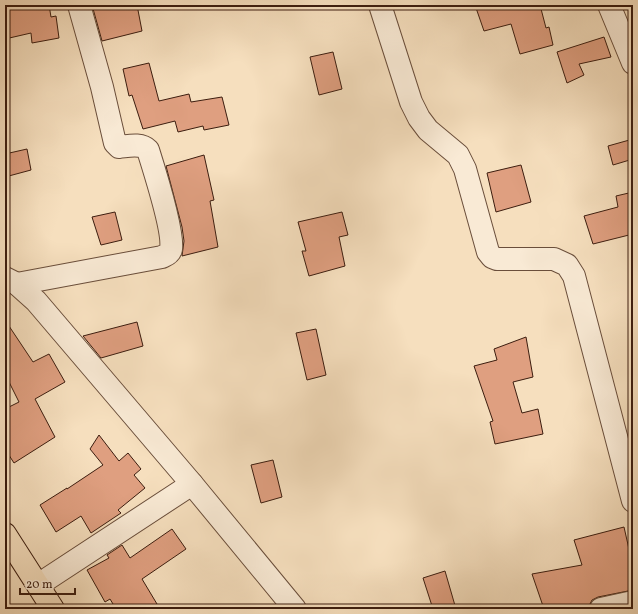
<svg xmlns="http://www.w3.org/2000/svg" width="638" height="614" viewBox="0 0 638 614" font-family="Vollkorn,serif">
	<rect width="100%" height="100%" fill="#f6dfbe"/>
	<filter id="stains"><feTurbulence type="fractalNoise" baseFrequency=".005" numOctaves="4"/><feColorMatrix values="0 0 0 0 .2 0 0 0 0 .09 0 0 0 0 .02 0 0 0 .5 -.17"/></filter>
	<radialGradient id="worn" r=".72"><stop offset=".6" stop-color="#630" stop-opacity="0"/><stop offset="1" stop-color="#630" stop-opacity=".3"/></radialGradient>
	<!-- building -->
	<g fill="#df9f80" stroke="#3c1d0f">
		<path d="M5 5H49L51 17 56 16 59 38 32 43 31 33 5 39Z"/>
		<path d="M92 5H137L142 31 102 41Z"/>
		<path d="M475 5H540L546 28 549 27 553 45 520 54 511 24 484 31Z"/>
		<path d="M604 37 611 57 579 64 584 75 567 83 557 52Z"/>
		<path d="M333 52 342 89 319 95 310 57Z"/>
		<path d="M149 63 159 101 189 94 191 102 222 97 229 125 204 130 203 126 178 132 175 121 143 129 132 95 129 96 123 69Z"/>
		<path d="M633 139V159L613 165 608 146Z"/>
		<path d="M27 149 31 170 5 177V154Z"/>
		<path d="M204 155 214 200 210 201 218 247 182 256 184 241 182 227 166 166Z"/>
		<path d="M521 165 531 202 496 212 487 173Z"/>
		<path d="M633 192V234L593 244 584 216 618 207 616 196Z"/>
		<path d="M115 212 122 240 101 245 92 217Z"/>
		<path d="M342 212 348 235 339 237 345 266 309 276 302 251H306L298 222Z"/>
		<path d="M5 320 33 362 49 354 65 382 35 399 55 437 14 463 5 449V409L19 402 5 374Z"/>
		<path d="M137 322 143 346 101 358 83 336Z"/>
		<path d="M316 329 326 375 307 380 296 333Z"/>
		<path d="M526 337 533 377 513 382 522 413 538 409 543 434 495 444 490 422 493 421 474 366 497 360 494 349Z"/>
		<path d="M99 435 119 461 128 453 141 469 134 475 145 488 118 510 121 513 91 533 81 516 56 532 40 505 67 488V489L103 465 90 449Z"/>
		<path d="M273 460 282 497 261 503 251 465Z"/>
		<path d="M624 527 633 567V590L598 597 592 600 589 606 574 609H544L532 574 582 565 574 540Z"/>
		<path d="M172 529 186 549 142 579 157 604 149 609H116L110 599 105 602 87 570 109 558 107 555 122 545 130 558Z"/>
		<path d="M445 571 456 609H433L423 578Z"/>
	</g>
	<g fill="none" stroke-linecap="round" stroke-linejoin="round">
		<defs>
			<g id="minor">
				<path d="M380 5 411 102 419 118 428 130 458 155 465 169 488 252 492 257 497 259H554L567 265 574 276 633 501"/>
				<path d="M609 5 633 63"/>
				<path d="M5 278 17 284 36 301 192 484 295 609"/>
				<path d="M17 284 162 257C166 255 170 254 171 249 174 232 154 169 148 150 141 143 129 146 119 147L115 143 102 87 79 5"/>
				<path d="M38 585 192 484"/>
				<path d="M601 609 633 602"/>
			</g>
			<path id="highway" d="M5 534 53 609"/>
		</defs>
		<!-- minor casing -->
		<use href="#minor" stroke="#6a4e3b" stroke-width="24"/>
		<!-- highway casing -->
		<use href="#highway" stroke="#3c1d0f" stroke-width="24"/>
		<!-- minor -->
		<use href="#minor" stroke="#f9ead5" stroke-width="22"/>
		<!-- highway -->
		<use href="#highway" stroke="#f6dfbe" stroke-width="22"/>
	</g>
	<!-- margin -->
	<rect width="638" height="614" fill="none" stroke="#f6dfbe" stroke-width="20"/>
	<rect x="6" y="6" width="626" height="602" fill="none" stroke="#3c1d0f" stroke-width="2"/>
	<rect x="10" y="10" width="618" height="594" fill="none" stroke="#3c1d0f"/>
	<!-- scale -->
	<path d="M20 588v6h55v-6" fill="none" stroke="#3c1d0f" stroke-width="2"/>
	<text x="26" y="588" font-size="12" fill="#3c1d0f" stroke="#f9ead5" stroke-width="3" paint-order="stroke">20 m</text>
	<rect width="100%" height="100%" filter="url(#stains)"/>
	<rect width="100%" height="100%" fill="url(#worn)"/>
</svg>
